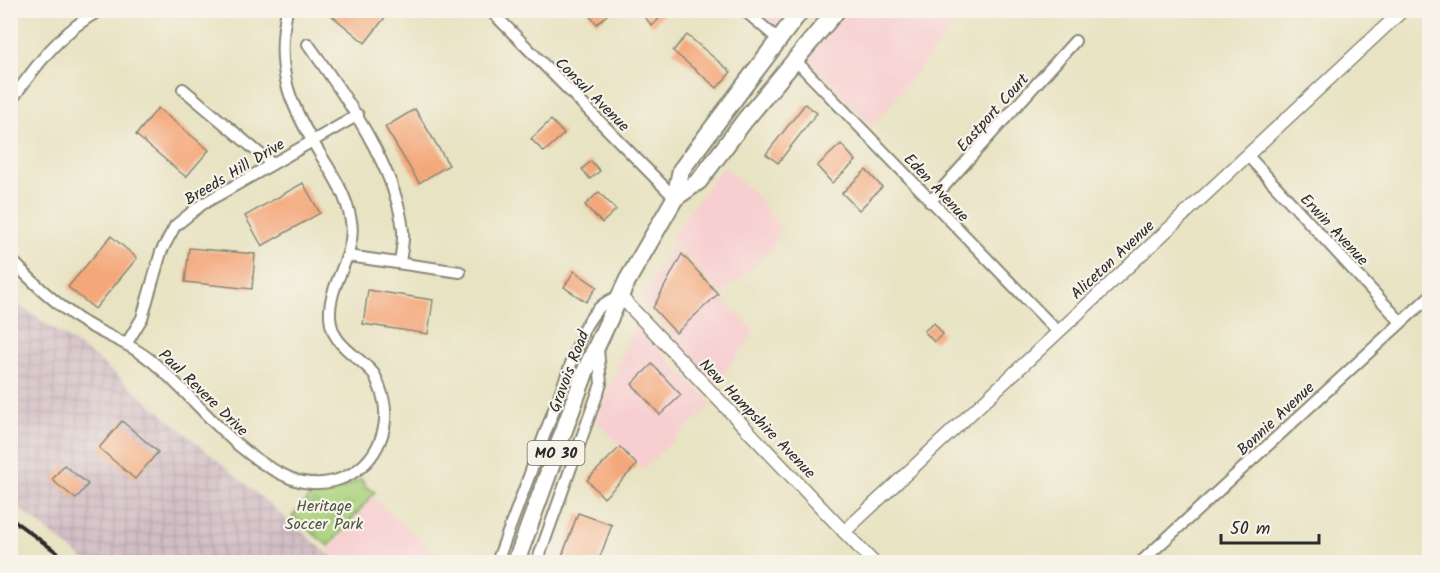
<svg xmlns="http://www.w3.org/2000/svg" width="1440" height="573" viewBox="0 0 1440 573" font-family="Kalam,sans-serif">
	<defs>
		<pattern id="industrial-grid" width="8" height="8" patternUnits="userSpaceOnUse" patternTransform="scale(1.5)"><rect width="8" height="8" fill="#d2bdc5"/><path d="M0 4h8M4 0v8" fill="none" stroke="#b4a3a9"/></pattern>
		<pattern id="grass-tufts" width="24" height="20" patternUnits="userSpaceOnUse" patternTransform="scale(1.5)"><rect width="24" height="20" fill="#abd37e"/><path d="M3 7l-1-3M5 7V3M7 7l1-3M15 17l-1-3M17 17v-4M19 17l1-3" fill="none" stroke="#93b56d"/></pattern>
	</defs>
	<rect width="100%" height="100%" fill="#f7f3e8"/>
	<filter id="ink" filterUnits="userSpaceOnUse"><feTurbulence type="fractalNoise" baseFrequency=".0167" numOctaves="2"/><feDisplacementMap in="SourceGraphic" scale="12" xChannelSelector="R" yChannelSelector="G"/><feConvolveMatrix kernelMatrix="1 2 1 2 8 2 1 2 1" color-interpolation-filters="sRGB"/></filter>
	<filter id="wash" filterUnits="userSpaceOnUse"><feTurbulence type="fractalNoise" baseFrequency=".008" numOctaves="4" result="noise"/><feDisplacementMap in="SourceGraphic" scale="24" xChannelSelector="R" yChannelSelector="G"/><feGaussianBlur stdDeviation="1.35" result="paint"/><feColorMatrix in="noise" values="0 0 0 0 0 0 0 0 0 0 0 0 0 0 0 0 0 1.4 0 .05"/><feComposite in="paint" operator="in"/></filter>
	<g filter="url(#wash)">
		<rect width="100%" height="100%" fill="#e8e3c2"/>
		<!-- built -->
		<g fill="#f7cfd0">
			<path d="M752 11H790L774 30Z"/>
			<path d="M846 11H966L872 127 813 66 811 59 812 53Z"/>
			<path d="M723 166 757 196 780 229 771 249 722 295 670 238Z"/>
			<path d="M674 245 720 297 755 331 716 386 641 298Z"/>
			<path d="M635 324 712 404 643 469 596 420Z"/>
			<path d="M372 497 426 545 450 562H340L328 552Z"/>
		</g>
		<!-- industrial -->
		<path fill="url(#industrial-grid)" d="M10 299 96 358 338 562H87L11 502Z"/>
		<!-- grass -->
		<path fill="url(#grass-tufts)" stroke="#6b7f54" stroke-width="1.5" d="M361 479 366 487 375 492 329 546 292 517 315 491 343 488Z"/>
		<g id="blocks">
			<!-- building -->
			<g fill="#f4a77a">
				<path d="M325 10H379L386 16 365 43Z"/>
				<path d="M592 10H604L608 14 597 24 588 14Z"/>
				<path d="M639 10H662L665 13 652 26Z"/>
				<path d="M687 35 731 72 717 88 673 51Z"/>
				<path d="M805 104 817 113 778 163 766 154Z"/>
				<path d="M158 108 209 150 186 177 136 135Z"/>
				<path d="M415 109 449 165 419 183 385 127Z"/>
				<path d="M551 120 564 134 544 152 531 139Z"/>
				<path d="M841 144 856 161 832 183 817 166Z"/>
				<path d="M591 161 600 171 590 179 582 169Z"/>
				<path d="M866 170 882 187 859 210 842 193Z"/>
				<path d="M303 183 320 213 262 246 245 216Z"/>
				<path d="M599 192 616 210 602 223 585 205Z"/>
				<path d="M111 236 137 258 95 309 68 287Z"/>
				<path d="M189 248 255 254 252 289 185 282Z"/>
				<path d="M682 254 718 294 676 333 653 308Z"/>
				<path d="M574 271 597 287 586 302 564 287Z"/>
				<path d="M368 290 433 300 428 334 363 324Z"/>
				<path d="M934 323 943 334 934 342 924 331Z"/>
				<path d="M652 364 681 395 660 415 632 384Z"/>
				<path d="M122 421 158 452 135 479 99 448Z"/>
				<path d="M620 447 637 465 604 498 587 480Z"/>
				<path d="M64 465 88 484 76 499 52 480Z"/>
				<path d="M578 513 612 525 598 562H560Z"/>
			</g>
		</g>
	</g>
	<g filter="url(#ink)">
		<use href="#blocks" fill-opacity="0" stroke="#8a8776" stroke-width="1.5"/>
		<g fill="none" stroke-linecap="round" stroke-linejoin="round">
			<defs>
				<g id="minor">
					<path d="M490 10 675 198"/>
					<path d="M744 10 779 40"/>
					<path d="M308 44C344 94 397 169 403 231 404 241 401 253 400 263"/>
					<path d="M796 61 1058 332"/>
					<path d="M183 89 272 164"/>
					<path d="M10 102C36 66 61 30 101 10"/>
					<path d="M1248 156 1401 322"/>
					<path d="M930 202 1075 41"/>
					<path d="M348 256 460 272"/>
					<path d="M10 258C30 280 53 301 77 318 102 335 131 343 154 363 200 402 233 454 290 478 306 485 329 485 345 477 378 462 393 425 381 391 379 386 377 379 374 374 357 354 331 346 330 316 328 284 357 255 351 221 347 197 334 176 322 157 290 106 274 71 287 10"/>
					<path d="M127 343 142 318 161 252 175 226 201 205 358 115"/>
					<path d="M497 562 584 329C593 313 601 302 620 296"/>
					<path d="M537 562 601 384 598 349"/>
					<path d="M1141 562 1430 296"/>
				</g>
				<g id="tertiary">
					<path d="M620 296 873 562"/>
					<path d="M844 532 1403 10"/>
				</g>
				<g id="primary">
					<path d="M675 198 699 181 745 120 837 10"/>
					<path d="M516 562 587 367 627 281 675 198 681 170 801 10"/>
				</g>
			</defs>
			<!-- minor casing -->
			<use href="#minor" stroke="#8a8776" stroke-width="14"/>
			<!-- tertiary casing -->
			<use href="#tertiary" stroke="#8a8776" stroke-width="15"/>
			<!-- primary casing -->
			<use href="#primary" stroke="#8a8776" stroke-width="20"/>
			<!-- minor -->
			<use href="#minor" stroke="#fff" stroke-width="10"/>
			<!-- tertiary -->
			<use href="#tertiary" stroke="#fff" stroke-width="12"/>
			<!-- primary -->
			<use href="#primary" stroke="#fff" stroke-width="16"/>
			<!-- rail -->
			<path stroke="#2b2b2b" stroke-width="4" d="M10 518 70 562"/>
		</g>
	</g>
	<g text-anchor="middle" stroke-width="4.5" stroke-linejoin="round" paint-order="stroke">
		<!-- shield labels -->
		<rect fill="#f7f3e8" stroke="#686764" stroke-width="1.5" x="527.5" y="441" width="57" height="24" rx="4.5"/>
		<g font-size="15" font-weight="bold" fill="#2b2b2b">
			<text x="556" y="458">MO 30</text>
		</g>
		<!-- street labels -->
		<g font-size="16" fill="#2b2b2b" stroke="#f7f3e8">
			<text transform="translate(593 94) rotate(45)" y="6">Consul Avenue</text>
			<text transform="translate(992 112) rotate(-48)" y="6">Eastport Court</text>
			<text transform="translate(234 171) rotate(-31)" y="6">Breeds Hill Drive</text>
			<text transform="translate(937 187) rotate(47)" y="6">Eden Avenue</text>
			<text transform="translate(1335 229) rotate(47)" y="6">Erwin Avenue</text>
			<text transform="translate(1112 259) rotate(-43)" y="6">Aliceton Avenue</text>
			<text transform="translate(568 371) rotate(-69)" y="6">Gravois Road</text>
			<text transform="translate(204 392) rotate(44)" y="6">Paul Revere Drive</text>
			<text transform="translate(758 418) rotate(46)" y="6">New Hampshire Avenue</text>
			<text transform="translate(1275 418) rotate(-43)" y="6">Bonnie Avenue</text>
		</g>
		<!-- park labels -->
		<g font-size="16" fill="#4b5540" stroke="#f7f3e8">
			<text x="324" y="511">Heritage<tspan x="324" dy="18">Soccer Park</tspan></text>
		</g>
	</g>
	<!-- margin -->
	<rect width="1440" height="573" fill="none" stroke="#f7f3e8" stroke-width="36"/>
	<!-- scale -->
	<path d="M1221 534v9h98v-9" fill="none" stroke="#2b2b2b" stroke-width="3"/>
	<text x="1230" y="534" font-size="18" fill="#2b2b2b" stroke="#f7f3e8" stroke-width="4.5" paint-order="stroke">50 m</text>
</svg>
